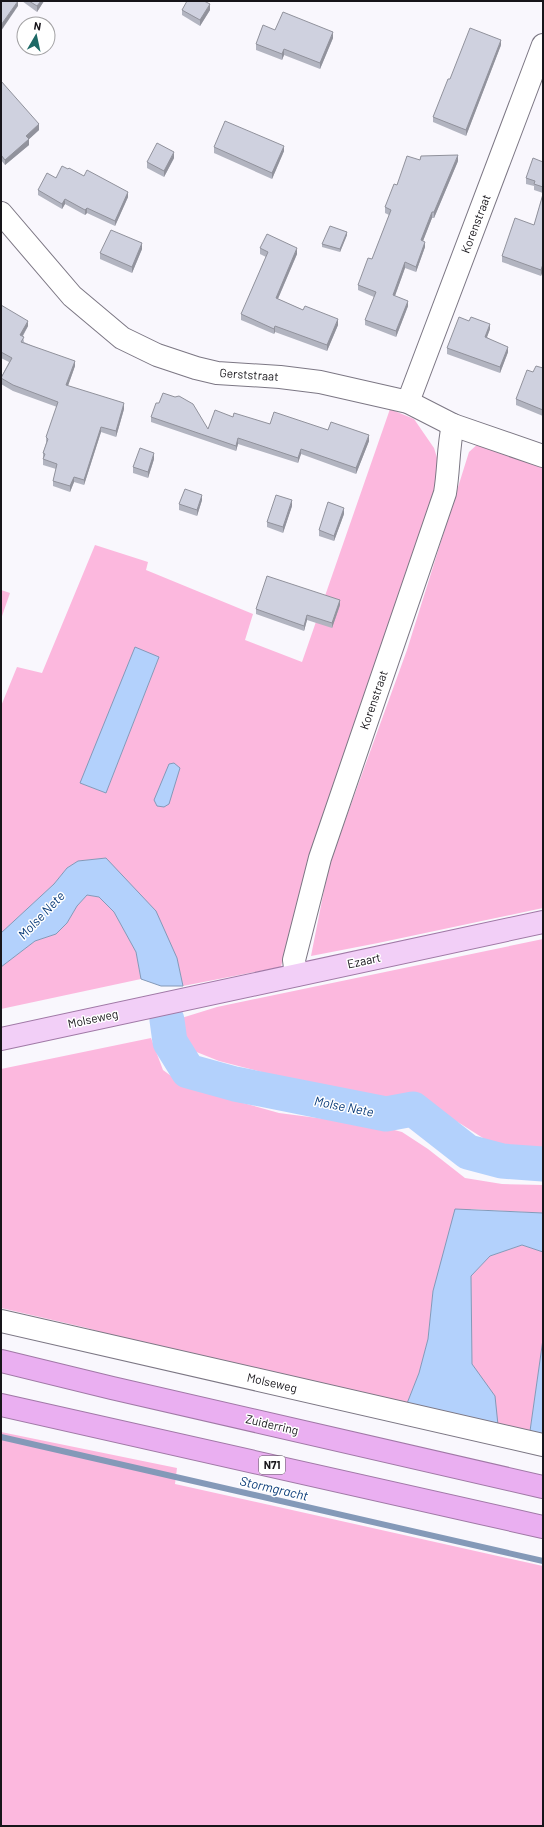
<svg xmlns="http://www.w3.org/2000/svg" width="544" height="1827" viewBox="0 0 544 1827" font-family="Barlow,sans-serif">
	<rect width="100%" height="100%" fill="#f9f7fd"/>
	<!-- green -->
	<g fill="#fcb8de" fill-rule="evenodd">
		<path d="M390 409 414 419 434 448 439 464V485L301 886 281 967 183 986 177 958 106 858 78 861 67 868 54 884 1 933V706L17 667 42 673 95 545 148 562 146 570 253 614 245 640 302 662ZM159 657 106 793 80 783Z"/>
		<path d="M480 442 543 464V908L378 943 311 956 329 865 407 650 469 452Z"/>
		<path d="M1 590 10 593 1 619Z"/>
		<path d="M87 895 99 897 114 912 136 952 141 979 1 1009V967L35 941 56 934 67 923 77 906Z"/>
		<path d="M543 939V1151L497 1147 461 1124 420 1101 374 1096 300 1082 219 1061 189 1049 177 1035 175 1020 217 1007Z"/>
		<path d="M151 1038 163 1070 186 1087 279 1113 379 1126 402 1132 428 1149 465 1178 502 1184 543 1185V1213L471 1209 433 1291 428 1339 419 1373 406 1406 152 1348 87 1328 1 1308V1069Z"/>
		<path d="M522 1245 543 1252V1339L530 1431 498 1425 472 1364 471 1276 490 1256Z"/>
		<path d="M1 1432 177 1468 175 1484 543 1566V1826H1Z"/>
	</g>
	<!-- water -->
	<g fill="#b3d1fc" stroke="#8499b8">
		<path d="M135 647 159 657 106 793 80 783Z"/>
		<path d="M174 763 180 768 169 804 164 807 157 806 154 800 169 764Z"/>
		<path d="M106 858 156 911 177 958 183 986H161L141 979 136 952 114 912 99 897 87 895 77 906 67 923 56 934 35 941 1 967V933L54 884 67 868 78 861Z"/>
		<path d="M455 1209 543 1213V1252L522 1245 490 1256 471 1276 472 1364 495 1396 498 1425 406 1406 419 1373 428 1339 433 1291Z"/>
		<path d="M543 1339V1434L530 1431Z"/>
	</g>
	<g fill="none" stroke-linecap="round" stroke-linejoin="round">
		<!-- stream -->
		<path stroke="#8499b8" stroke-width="6" d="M1 1437 543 1561"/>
		<!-- river -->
		<path stroke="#b3d1fc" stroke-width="35" d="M167 1020 170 1042 188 1071 235 1084 386 1114 413 1109 468 1152 502 1161 543 1164"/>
		<defs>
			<g id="minor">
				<path d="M1 213 72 296 122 338 157 355 196 368 217 373 280 377 320 382 408 402 453 425 543 456"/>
				<path d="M408 402 543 45"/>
				<path d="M296 975 294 960 320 858 445 493C449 470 448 447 453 425"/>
				<path d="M1 1321 543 1445"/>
			</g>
			<path id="major" d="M1 1039 543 922"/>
			<g id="highway">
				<path d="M1 1361 112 1388 543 1487"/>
				<path d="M1 1405 543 1527"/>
			</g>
		</defs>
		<!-- minor casing -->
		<use href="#minor" stroke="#7c7784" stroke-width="24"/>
		<!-- major casing -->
		<use href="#major" stroke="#a079a6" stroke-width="24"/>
		<!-- highway casing -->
		<use href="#highway" stroke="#a079a6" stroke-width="24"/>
		<!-- minor -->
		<use href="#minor" stroke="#fff" stroke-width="22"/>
		<!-- major -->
		<use href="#major" stroke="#f2cff7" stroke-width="22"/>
		<!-- highway -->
		<use href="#highway" stroke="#eaaff1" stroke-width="22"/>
	</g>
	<!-- wall -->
	<g fill="#b2b4c0">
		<path d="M22 1H44L37 12Z"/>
		<path d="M182 10H210L200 26 182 15Z"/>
		<path d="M275 30 333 38 320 69 284 55 282 60 256 50V44Z"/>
		<path d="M501 45 466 136 433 122V117L450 79Z"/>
		<path d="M1 81 39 130 29 139V145L5 165 1 160Z"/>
		<path d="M214 147 284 151 272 179 214 153Z"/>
		<path d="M174 158 164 177 147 168V162Z"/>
		<path d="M458 161 434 218H432L423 241 425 247 416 272 405 268 395 296 408 306 396 337 365 325V320L374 297 358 290V285L372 259 389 215 385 213V207L397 185Z"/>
		<path d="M543 162V193L534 190V186L526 184V178Z"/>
		<path d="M68 169 128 197 115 226 87 213 85 215 65 204 62 209 38 195V190Z"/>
		<path d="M543 194V270L541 276 502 262V256L534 225Z"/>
		<path d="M347 235 340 252 322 247V244Z"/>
		<path d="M260 248 297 254 278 299 338 325 327 351 275 332 274 334 241 320V314L266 257 260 254Z"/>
		<path d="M142 249 132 273 100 259V253Z"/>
		<path d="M1 305 28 326 23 336 24 342 75 366 68 386 124 409 116 437 101 432 84 485 74 482 70 492 53 486V481L56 469 43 465V453L46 443V437L57 407 13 391 1 384V377L9 362 1 358Z"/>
		<path d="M490 329 487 337 508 352 500 373 447 354V348Z"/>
		<path d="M543 368V416L516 405V399L533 372Z"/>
		<path d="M151 417 208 429 233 417 270 424 328 430 369 441 356 474 301 454 298 463 238 444 236 451 151 422Z"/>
		<path d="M154 459 148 478 133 473V467Z"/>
		<path d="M202 500 197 516 179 510V504Z"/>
		<path d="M292 506 283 533 267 527V522Z"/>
		<path d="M344 514 334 541 319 536V530Z"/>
		<path d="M340 605 332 628 307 620 304 631 256 614V609Z"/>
	</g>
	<!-- shaded-wall -->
	<g fill="#91929c">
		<path d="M18 1V6L1 31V25Z"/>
		<path d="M41 1H44L37 12V6Z"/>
		<path d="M210 4V10L200 26V20Z"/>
		<path d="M333 32V38L320 69V63Z"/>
		<path d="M501 40V45L466 136V130Z"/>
		<path d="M284 49V55L282 60V54Z"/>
		<path d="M39 124V130L26 142V136Z"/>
		<path d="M29 139V145L5 165V160Z"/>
		<path d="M284 146V151L272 179V173Z"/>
		<path d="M174 152V158L164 177V171Z"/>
		<path d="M458 155V161L434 218V212Z"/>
		<path d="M128 192V197L115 226V221Z"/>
		<path d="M65 199V204L62 209V204Z"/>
		<path d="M87 208V213L85 215V210Z"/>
		<path d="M432 212V218L421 246V240Z"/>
		<path d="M347 232V235L340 252V249Z"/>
		<path d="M425 242V247L416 272V267Z"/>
		<path d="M142 243V249L132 273V267Z"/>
		<path d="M297 248V254L276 303V298Z"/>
		<path d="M405 262V268L393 301V295Z"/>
		<path d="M543 264V270L541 276V270Z"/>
		<path d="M408 301V306L396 337V331Z"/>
		<path d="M338 319V325L327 351V345Z"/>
		<path d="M28 321V326L20 340V335Z"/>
		<path d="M490 324V329L485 342V337Z"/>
		<path d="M275 326V332L274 334V329Z"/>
		<path d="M508 347V352L500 373V367Z"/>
		<path d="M75 361V366L66 391V385Z"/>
		<path d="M124 403V409L116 437V431Z"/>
		<path d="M101 427V432L84 485V480Z"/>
		<path d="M369 435V441L356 474V468Z"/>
		<path d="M238 438V444L236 451V446Z"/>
		<path d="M301 449V454L298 463V458Z"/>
		<path d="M154 453V459L148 478V472Z"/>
		<path d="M74 477V482L70 492V486Z"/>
		<path d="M202 495V500L197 516V510Z"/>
		<path d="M292 500V506L283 533V527Z"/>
		<path d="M344 508V514L334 541V536Z"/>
		<path d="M340 600V605L332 628V623Z"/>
		<path d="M307 615V620L304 631V626Z"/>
	</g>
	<!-- building -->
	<g fill="#cfd1df" stroke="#91929c">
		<path d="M1 1H18L1 25Z"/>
		<path d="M29 1H41L37 6Z"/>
		<path d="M187 1H204L210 4 200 20 182 10Z"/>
		<path d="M283 12 333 32 320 63 284 49 282 54 256 44 263 25 275 30Z"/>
		<path d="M470 28 501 40 466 130 433 117 448 79H450Z"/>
		<path d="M1 81 39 124 26 136 29 139 5 160 1 155Z"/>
		<path d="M225 121 284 146 272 173 214 147Z"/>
		<path d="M157 143 174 152 164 171 147 162Z"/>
		<path d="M458 155 434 212H432L421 240 425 242 416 267 405 262 393 295 408 301 396 331 365 320 376 292 358 285 368 258 372 259 391 210 385 207 394 184 397 185 407 156 420 160 421 156Z"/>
		<path d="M533 158 543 162V187L534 184 535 181 526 178Z"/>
		<path d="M62 166 68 169 69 168 84 176 87 170 128 192 115 221 87 208 85 210 65 199 62 204 38 190 47 173 56 178Z"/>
		<path d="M543 194V264L541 270 502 256 515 218 534 225Z"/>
		<path d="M330 226 347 232 340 249 322 244Z"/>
		<path d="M111 230 142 243 132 267 100 253Z"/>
		<path d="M267 234 297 248 276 298 303 310 305 306 338 319 327 345 275 326 274 329 241 314 268 252 260 248Z"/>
		<path d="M1 305 28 321 20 335 24 337 21 342 75 361 66 385 124 403 116 431 101 427 84 480 74 477 70 486 53 481 57 464 43 459 45 454 43 453 48 439 46 437 58 402 13 385 1 378 12 358 1 352Z"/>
		<path d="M459 317 469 321 471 317 490 324 485 337 508 347 500 367 447 348Z"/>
		<path d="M536 366 543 368V410L516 399 527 370 533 372Z"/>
		<path d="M163 393 175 397 179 396 193 404 208 429 215 410 233 417 234 413 270 424 274 412 328 430 331 422 369 435 356 468 301 449 298 458 238 438 236 446 151 417 156 403H159Z"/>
		<path d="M140 448 154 453 148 472 133 467Z"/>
		<path d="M185 489 202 495 197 510 179 504Z"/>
		<path d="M276 495 292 500 283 527 267 522Z"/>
		<path d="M328 502 344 508 334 536 319 530Z"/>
		<path d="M267 576 340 600 332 623 307 615 304 626 256 609Z"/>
	</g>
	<g text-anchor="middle" stroke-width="3" stroke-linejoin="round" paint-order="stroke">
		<!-- shield labels -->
		<rect fill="#fff" stroke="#5d5b5f" stroke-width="1" x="259" y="1456" width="26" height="18" rx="3"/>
		<g font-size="11" font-weight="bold" fill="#17151a">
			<text x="272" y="1469">N71</text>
		</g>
		<!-- street labels -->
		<g font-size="12" fill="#17151a" stroke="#fff">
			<text transform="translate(476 224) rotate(-69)" y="4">Korenstraat</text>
			<text transform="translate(249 375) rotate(4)" y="4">Gerststraat</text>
			<text transform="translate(374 700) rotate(-71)" y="4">Korenstraat</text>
			<text transform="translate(364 961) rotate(-12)" y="4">Ezaart</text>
			<text transform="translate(93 1019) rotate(-12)" y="4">Molseweg</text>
			<text transform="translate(272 1383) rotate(13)" y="4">Molseweg</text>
			<text transform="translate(272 1425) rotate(13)" y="4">Zuiderring</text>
		</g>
		<!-- water labels -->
		<g font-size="13" font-style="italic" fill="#0c3d7a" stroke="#fff">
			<text transform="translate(41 915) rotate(-46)" y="5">Molse Nete</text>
			<text transform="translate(344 1106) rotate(11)" y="5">Molse Nete</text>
			<text transform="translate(274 1488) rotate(13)" y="5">Stormgracht</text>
		</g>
	</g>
	<!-- border -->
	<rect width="544" height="1827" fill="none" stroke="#17151a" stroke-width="4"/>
	<!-- north arrow -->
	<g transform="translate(36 36) rotate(9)"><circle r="19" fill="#ffffff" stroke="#a2a1a3"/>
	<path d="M0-3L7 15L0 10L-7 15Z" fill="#1d6966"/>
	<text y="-6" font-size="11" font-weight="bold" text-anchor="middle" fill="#17151a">N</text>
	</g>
</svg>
